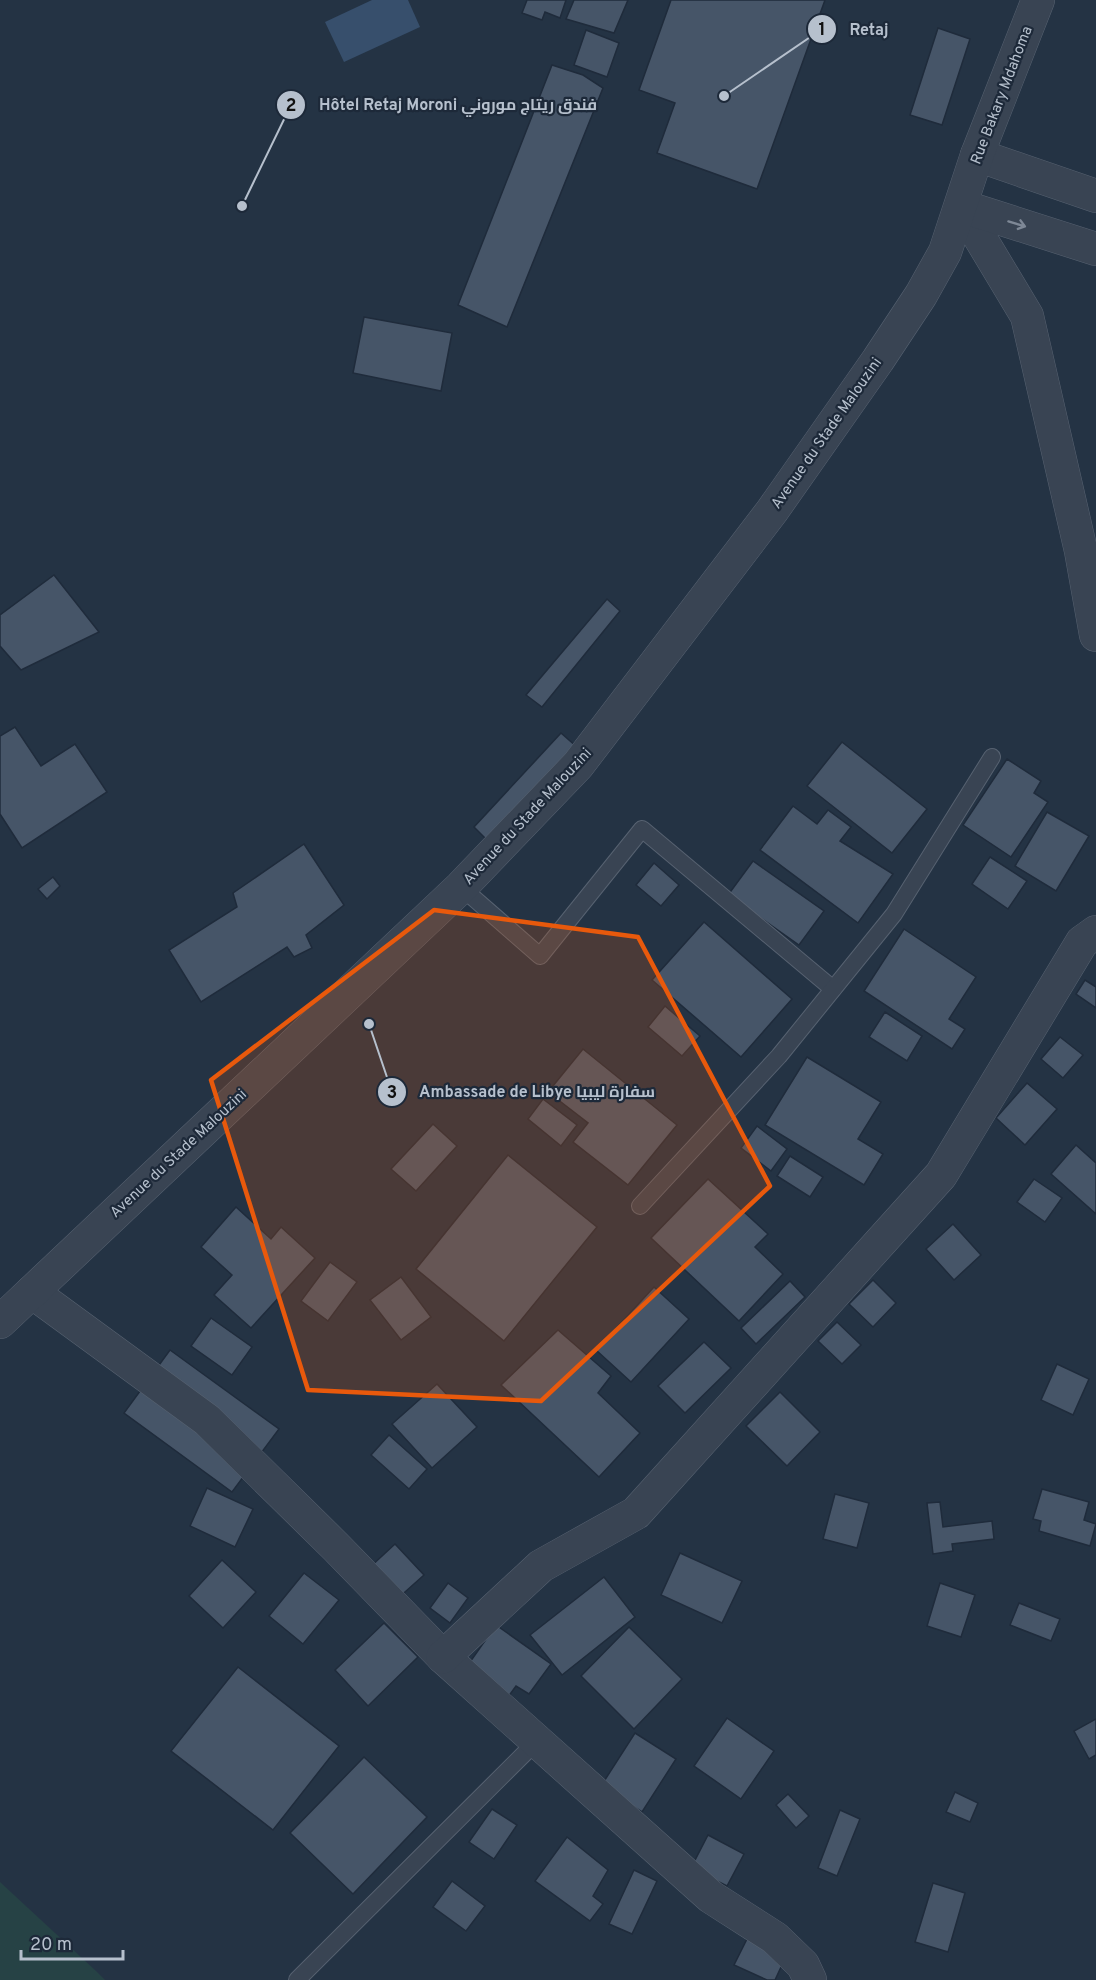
<svg xmlns="http://www.w3.org/2000/svg" width="1096" height="1980" viewBox="0 0 1096 1980" font-family="Overpass,Cairo,sans-serif">
	<rect width="100%" height="100%" fill="#243344"/>
	<!-- green -->
	<path fill="#264245" d="M0 1882 96 1971 105 1980H0Z"/>
	<!-- water -->
	<path fill="#374f6c" d="M372 0H408L420 27 344 62 325 22Z"/>
	<!-- building -->
	<g fill="#465568" stroke="#1f2b3b" stroke-width="1.5">
		<path d="M527 0H566L560 18 545 12 542 20 522 13Z"/>
		<path d="M574 0H628L614 33 566 19Z"/>
		<path d="M671 0H825L757 189 657 153 675 103 639 90Z"/>
		<path d="M938 28 970 39 942 125 910 115Z"/>
		<path d="M586 30 619 43 607 77 574 65Z"/>
		<path d="M552 65 583 75 603 88 507 327 458 305Z"/>
		<path d="M364 317 452 333 441 391 353 373Z"/>
		<path d="M54 575 99 632 21 670 0 646V615Z"/>
		<path d="M607 599 620 611 542 707 526 695Z"/>
		<path d="M15 727 41 766 75 744 107 792 22 848 0 814V736Z"/>
		<path d="M561 733 578 748 490 843 474 827Z"/>
		<path d="M842 742 927 809 892 853 807 786Z"/>
		<path d="M1007 759 1041 781 1034 793 1048 802 1011 857 963 825Z"/>
		<path d="M793 806 817 824 828 810 851 827 840 841 893 874 858 923 760 850Z"/>
		<path d="M1047 812 1089 836 1056 891 1015 866Z"/>
		<path d="M304 844 344 905 306 935 312 948 294 957 287 947 201 1002 169 950 237 907 233 893Z"/>
		<path d="M990 857 1027 881 1008 909 972 884Z"/>
		<path d="M753 861 824 911 799 945 728 895Z"/>
		<path d="M654 863 679 885 661 906 636 885Z"/>
		<path d="M53 877 60 886 47 899 38 889Z"/>
		<path d="M704 922 792 999 741 1057 652 980Z"/>
		<path d="M904 929 976 977 949 1019 965 1029 952 1049 864 991Z"/>
		<path d="M1085 980 1096 987V1008L1076 994Z"/>
		<path d="M665 1006 700 1036 682 1056 648 1027Z"/>
		<path d="M885 1012 922 1036 907 1061 869 1037Z"/>
		<path d="M1060 1037 1083 1055 1063 1078 1041 1059Z"/>
		<path d="M583 1049 677 1125 628 1185 573 1142 588 1123 548 1092Z"/>
		<path d="M807 1057 881 1102 858 1139 883 1154 864 1185 765 1125Z"/>
		<path d="M1027 1083 1057 1109 1025 1145 996 1118Z"/>
		<path d="M543 1099 577 1125 561 1146 528 1119Z"/>
		<path d="M433 1124 457 1146 416 1191 391 1169Z"/>
		<path d="M757 1126 787 1149 771 1171 741 1148Z"/>
		<path d="M1076 1145 1096 1163V1214L1051 1174Z"/>
		<path d="M508 1155 597 1227 504 1341 416 1269Z"/>
		<path d="M790 1156 823 1177 810 1197 777 1176Z"/>
		<path d="M708 1179 768 1234 755 1247 783 1274 739 1321 651 1238Z"/>
		<path d="M1034 1179 1062 1198 1045 1222 1017 1202Z"/>
		<path d="M236 1207 271 1239 281 1227 315 1258 251 1328 214 1295 232 1275 201 1247Z"/>
		<path d="M953 1224 981 1255 954 1280 926 1249Z"/>
		<path d="M330 1262 357 1282 328 1321 301 1301Z"/>
		<path d="M401 1277 431 1317 401 1340 370 1300Z"/>
		<path d="M873 1280 896 1303 873 1327 849 1304Z"/>
		<path d="M790 1281 805 1297 756 1344 741 1328Z"/>
		<path d="M654 1287 689 1319 631 1382 596 1350Z"/>
		<path d="M211 1318 252 1347 232 1375 191 1346Z"/>
		<path d="M837 1322 861 1345 842 1364 818 1341Z"/>
		<path d="M558 1330 611 1376 598 1393 640 1433 599 1477 501 1385Z"/>
		<path d="M704 1342 731 1368 685 1413 658 1386Z"/>
		<path d="M170 1350 279 1429 232 1492 124 1413Z"/>
		<path d="M1057 1364 1089 1379 1073 1415 1041 1400Z"/>
		<path d="M437 1384 477 1427 432 1468 392 1424Z"/>
		<path d="M780 1392 820 1432 787 1466 746 1426Z"/>
		<path d="M389 1435 427 1469 409 1489 371 1455Z"/>
		<path d="M207 1488 253 1509 235 1547 190 1526Z"/>
		<path d="M1042 1489 1089 1502 1084 1520 1096 1524 1090 1546 1039 1531 1041 1521 1033 1519Z"/>
		<path d="M835 1494 869 1503 857 1548 823 1539Z"/>
		<path d="M940 1502 943 1527 992 1521 994 1539 952 1544 953 1551 933 1554 927 1503Z"/>
		<path d="M395 1544 424 1575 396 1600 368 1569Z"/>
		<path d="M680 1553 742 1581 722 1623 661 1595Z"/>
		<path d="M222 1560 256 1592 223 1628 189 1596Z"/>
		<path d="M304 1573 339 1600 303 1644 269 1616Z"/>
		<path d="M604 1577 635 1617 562 1675 530 1635Z"/>
		<path d="M448 1583 468 1598 450 1623 430 1608Z"/>
		<path d="M940 1583 975 1595 961 1637 927 1626Z"/>
		<path d="M1019 1603 1060 1619 1051 1641 1010 1625Z"/>
		<path d="M384 1623 418 1657 368 1706 335 1670Z"/>
		<path d="M496 1625 551 1664 529 1694 516 1686 505 1701 463 1672Z"/>
		<path d="M629 1627 682 1679 634 1729 581 1676Z"/>
		<path d="M238 1667 339 1746 273 1830 171 1751Z"/>
		<path d="M727 1718 774 1751 741 1799 694 1766Z"/>
		<path d="M1096 1719V1755L1089 1759 1074 1731Z"/>
		<path d="M635 1733 676 1759 642 1812 601 1786Z"/>
		<path d="M364 1757 427 1817 353 1894 290 1833Z"/>
		<path d="M955 1792 978 1803 970 1822 946 1812Z"/>
		<path d="M788 1794 809 1816 796 1828 776 1805Z"/>
		<path d="M492 1809 517 1825 494 1859 469 1842Z"/>
		<path d="M840 1810 860 1819 837 1876 818 1868Z"/>
		<path d="M708 1835 744 1854 727 1886 691 1868Z"/>
		<path d="M567 1837 608 1870 593 1896 603 1904 590 1921 535 1881Z"/>
		<path d="M634 1870 657 1881 632 1934 609 1924Z"/>
		<path d="M452 1881 485 1906 466 1931 433 1907Z"/>
		<path d="M933 1883 965 1893 948 1952 915 1942Z"/>
		<path d="M748 1937 787 1954 775 1980H767L734 1965Z"/>
	</g>
	<g fill="none" stroke-linecap="round" stroke-linejoin="round">
		<defs>
			<g id="lane">
				<path d="M461 887 540 956 642 829 833 989"/>
				<path d="M640 1206 779 1056 894 914 992 757"/>
				<path d="M297 1980 538 1740"/>
			</g>
			<g id="street">
				<path d="M977 155 1096 196"/>
				<path d="M961 206 1027 316 1081 551 1096 635"/>
				<path d="M961 206 1096 249"/>
				<path d="M32 1292 207 1420 336 1547 443 1657 711 1897 775 1938 803 1965 810 1980"/>
				<path d="M0 1322 461 887 578 765 772 511 878 360 921 295 945 252 977 155 1038 0"/>
				<path d="M443 1657 541 1566 636 1513 941 1175 1082 942 1096 932"/>
			</g>
		</defs>
		<!-- lane casing -->
		<use href="#lane" stroke="#576271" stroke-width="18"/>
		<!-- street casing -->
		<use href="#street" stroke="#576271" stroke-width="34"/>
		<!-- lane -->
		<use href="#lane" stroke="#394453" stroke-width="16"/>
		<!-- street -->
		<use href="#street" stroke="#394453" stroke-width="33"/>
	</g>
	<!-- one-way arrows -->
	<defs><path id="oneway-shaft" d="M-6 0H5M1.5-3L5.5 0L1.5 3" fill="none" stroke-width="1.6" stroke-linecap="round" stroke-linejoin="round" transform="scale(1.5)"/></defs>
	<use stroke="#7e8896" href="#oneway-shaft" transform="translate(1017 224) rotate(17)"/>
	<!-- marked area -->
	<path fill="#e8590c" fill-opacity="0.2" stroke="#e8590c" stroke-width="4.5" stroke-linejoin="round" d="M434 910 638 937 770 1186 541 1401 308 1390 211 1080Z"/>
	<g text-anchor="middle" stroke-width="4.5" stroke-linejoin="round" paint-order="stroke">
		<!-- street labels -->
		<g font-size="15" fill="#b6c0cd" stroke="#1d2939">
			<text transform="translate(1001 95) rotate(-69)" y="5">Rue Bakary Mdahoma</text>
			<text transform="translate(826 433) rotate(-55)" y="5">Avenue du Stade Malouzini</text>
			<text transform="translate(527 816) rotate(-47)" y="5">Avenue du Stade Malouzini</text>
			<text transform="translate(178 1153) rotate(-43)" y="5">Avenue du Stade Malouzini</text>
		</g>
	</g>
	<!-- callouts -->
	<path fill="none" stroke="#b6c0cd" stroke-width="2" d="M724 96L822 29M242 206L291 105M369 1024L392 1092"/>
	<g fill="#b6c0cd" stroke="#1d2939" stroke-width="2">
		<circle cx="724" cy="96" r="6"/>
		<circle cx="242" cy="206" r="6"/>
		<circle cx="369" cy="1024" r="6"/>
		<circle cx="822" cy="29" r="15"/>
		<circle cx="291" cy="105" r="15"/>
		<circle cx="392" cy="1092" r="15"/>
	</g>
	<g font-size="18" text-anchor="middle" font-weight="bold" fill="#111">
		<text x="822" y="35">1</text>
		<text x="291" y="111">2</text>
		<text x="392" y="1098">3</text>
	</g>
	<g font-size="16" text-anchor="middle" font-weight="bold" fill="#b6c0cd" stroke="#1d2939" stroke-width="4.5" stroke-linejoin="round" paint-order="stroke">
		<text x="869" y="35">Retaj</text>
		<text x="458" y="110">Hôtel Retaj Moroni فندق ريتاج موروني</text>
		<text x="537" y="1097">Ambassade de Libye سفارة ليبيا</text>
	</g>
	<!-- scale -->
	<path d="M21 1950v9h102v-9" fill="none" stroke="#b6c0cd" stroke-width="3"/>
	<text x="30" y="1950" font-size="18" fill="#b6c0cd" stroke="#1d2939" stroke-width="4.5" paint-order="stroke">20 m</text>
</svg>
